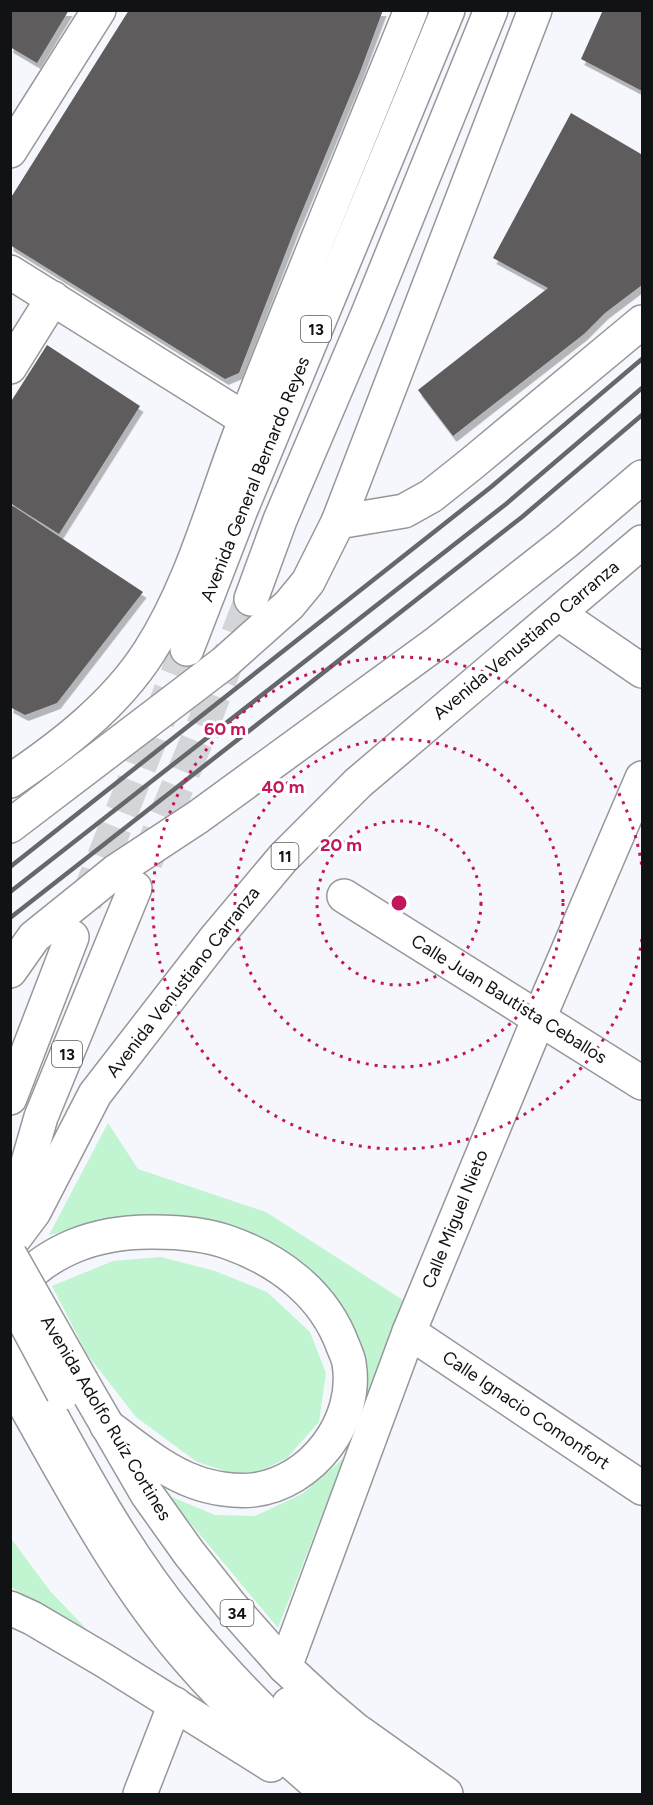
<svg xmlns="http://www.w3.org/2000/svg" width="653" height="1805" viewBox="0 0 653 1805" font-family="Figtree,sans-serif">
	<defs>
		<filter id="shadow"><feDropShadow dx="3.5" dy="6" stdDeviation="0" flood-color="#0004"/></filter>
	</defs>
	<rect width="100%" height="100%" fill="#f6f7fc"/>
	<!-- green -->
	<g fill="#c1f4d1">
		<path d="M108 1123 138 1169 266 1212 403 1300 355 1431 367 1390 358 1335 318 1284 111 1220 49 1235Z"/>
		<path d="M161 1257 215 1271 267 1292 310 1332 326 1373 319 1422 287 1458 247 1478 197 1462 136 1417 87 1354 52 1286 113 1261Z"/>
		<path d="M344 1458 278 1628 167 1495 215 1515 255 1516 302 1494Z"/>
		<path d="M10 1537 50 1591 97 1640 11 1587Z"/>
	</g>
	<!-- building -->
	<g fill="#5f5b5d" filter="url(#shadow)">
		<path d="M10 10H69L37 63 10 47Z"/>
		<path d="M129 10H383L360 72 296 226 239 373 225 379 10 245V199Z"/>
		<path d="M603 10H642V91L581 59Z"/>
		<path d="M571 113 641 154 642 151V285L605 313 584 334 453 436 418 390 548 288 493 258Z"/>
		<path d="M47 345 140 406 59 534 10 503V403Z"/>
		<path d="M10 504 143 592 57 703 25 715 10 707Z"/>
	</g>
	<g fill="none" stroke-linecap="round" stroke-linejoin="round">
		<!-- major-tunnel -->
		<g stroke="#d4d5d9" stroke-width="33" stroke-dasharray="33 16" stroke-linecap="butt">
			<path d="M146 862 200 733 251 599"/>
			<path d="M85 903 187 649"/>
		</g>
		<defs>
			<g id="minor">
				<path d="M10 151 99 10"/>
				<path d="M10 272 245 419"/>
				<path d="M10 367 53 298"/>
				<path d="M338 522 404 511 431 496 470 465 642 322"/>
				<path d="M559 614 642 671"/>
				<path d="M344 896 642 1083"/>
				<path d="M409 1332 642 1488"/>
				<path d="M10 1340C63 1436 113 1538 183 1623 224 1672 268 1720 317 1759 333 1771 349 1783 365 1794"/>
				<path d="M285 1667 409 1332 539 1018 642 778"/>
				<path d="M289 1704 354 1759 406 1794"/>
				<path d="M140 1794 175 1704"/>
			</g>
			<g id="major">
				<path d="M251 599 280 520 367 316 491 10"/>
				<path d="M187 649 240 512 448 10"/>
				<path d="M10 781C62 746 115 705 149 652 194 582 215 496 246 418 299 282 356 146 411 10"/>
				<path d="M10 826 224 663 289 605 308 582 338 522 535 10"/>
				<path d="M10 971 34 937 116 871 198 817 438 642 567 541 642 477"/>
				<path d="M10 1098 72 937"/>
				<path d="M10 1225 41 1117 135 888"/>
				<path d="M10 1244 34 1212 95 1094 215 939 283 858 358 783 642 542"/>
				<path d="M10 1295C45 1249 98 1231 154 1232 179 1232 206 1234 230 1243 280 1261 324 1294 343 1346 345 1351 348 1357 349 1363 359 1421 312 1483 253 1490 235 1492 211 1488 195 1482 162 1470 135 1446 107 1426"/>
				<path d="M10 1379C65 1474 115 1575 188 1659 230 1708 279 1752 328 1794"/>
				<path d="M82 1382 147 1494 189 1553 231 1606 285 1667 324 1703 356 1730 446 1794"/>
				<path d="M10 1608 32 1618 105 1661 271 1765"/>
			</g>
		</defs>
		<!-- minor casing -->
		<use href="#minor" stroke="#96979b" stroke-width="36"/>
		<!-- major casing -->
		<use href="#major" stroke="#96979b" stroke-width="36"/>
		<!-- minor -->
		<use href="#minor" stroke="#fff" stroke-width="33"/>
		<!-- major -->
		<use href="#major" stroke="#fff" stroke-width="33"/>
		<!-- rail -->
		<g stroke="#666769" stroke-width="4.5">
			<path d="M10 867 491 487 642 359"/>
			<path d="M10 892 506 504 642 388"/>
			<path d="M10 918 522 517 642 415"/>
		</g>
		<defs>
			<path id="minor-bridge" d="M10 1294 63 1393"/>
			<path id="major-bridge" d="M10 1255 82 1382"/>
		</defs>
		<!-- minor-bridge casing -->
		<use href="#minor-bridge" stroke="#96979b" stroke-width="36" stroke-linecap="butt"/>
		<!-- major-bridge casing -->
		<use href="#major-bridge" stroke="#96979b" stroke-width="36" stroke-linecap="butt"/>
		<!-- minor-bridge -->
		<use href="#minor-bridge" stroke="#fff" stroke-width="33"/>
		<!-- major-bridge -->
		<use href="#major-bridge" stroke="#fff" stroke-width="33"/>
	</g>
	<!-- distance rings -->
	<g fill="none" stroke="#c2185b" stroke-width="3" stroke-dasharray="3 6">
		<circle cx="399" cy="903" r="82"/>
		<circle cx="399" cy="903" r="164"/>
		<path d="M642 939A246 246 0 1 1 642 867"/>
	</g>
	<g text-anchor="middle" stroke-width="6" stroke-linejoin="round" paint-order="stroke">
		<!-- shield labels -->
		<g fill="#fff" stroke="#58595a" stroke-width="1.5">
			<rect x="301" y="316" width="30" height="26" rx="4.5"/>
			<rect x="271.5" y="843" width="27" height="26" rx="4.5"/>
			<rect x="52" y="1041" width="30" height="26" rx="4.5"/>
			<rect x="220.5" y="1600" width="33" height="26" rx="4.5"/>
		</g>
		<g font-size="16" font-weight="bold" fill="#111213">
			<text x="316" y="335">13</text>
			<text x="285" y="862">11</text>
			<text x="67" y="1060">13</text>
			<text x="237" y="1619">34</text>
		</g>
		<!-- street labels -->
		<g font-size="18" fill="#111213" stroke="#fff">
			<text transform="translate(255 479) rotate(-68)" y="6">Avenida General Bernardo Reyes</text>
			<text transform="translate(526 640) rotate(-40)" y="6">Avenida Venustiano Carranza</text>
			<text transform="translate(183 982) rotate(-52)" y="6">Avenida Venustiano Carranza</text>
			<text transform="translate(509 999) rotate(32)" y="6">Calle Juan Bautista Ceballos</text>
			<text transform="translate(455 1219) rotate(-68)" y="6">Calle Miguel Nieto</text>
			<text transform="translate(526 1410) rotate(34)" y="6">Calle Ignacio Comonfort</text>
			<text transform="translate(106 1418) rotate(59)" y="6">Avenida Adolfo Ruíz Cortines</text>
		</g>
	</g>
	<circle cx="399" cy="903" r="9" fill="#c2185b" stroke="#fff" stroke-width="3"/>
	<g font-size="18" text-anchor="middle" font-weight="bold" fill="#c2185b" stroke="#fff" stroke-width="6" stroke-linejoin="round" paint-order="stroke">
		<text x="225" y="735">60 m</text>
		<text x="283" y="793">40 m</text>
		<text x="341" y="851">20 m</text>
	</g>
	<!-- border -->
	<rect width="653" height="1805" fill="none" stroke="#111213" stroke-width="24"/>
</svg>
